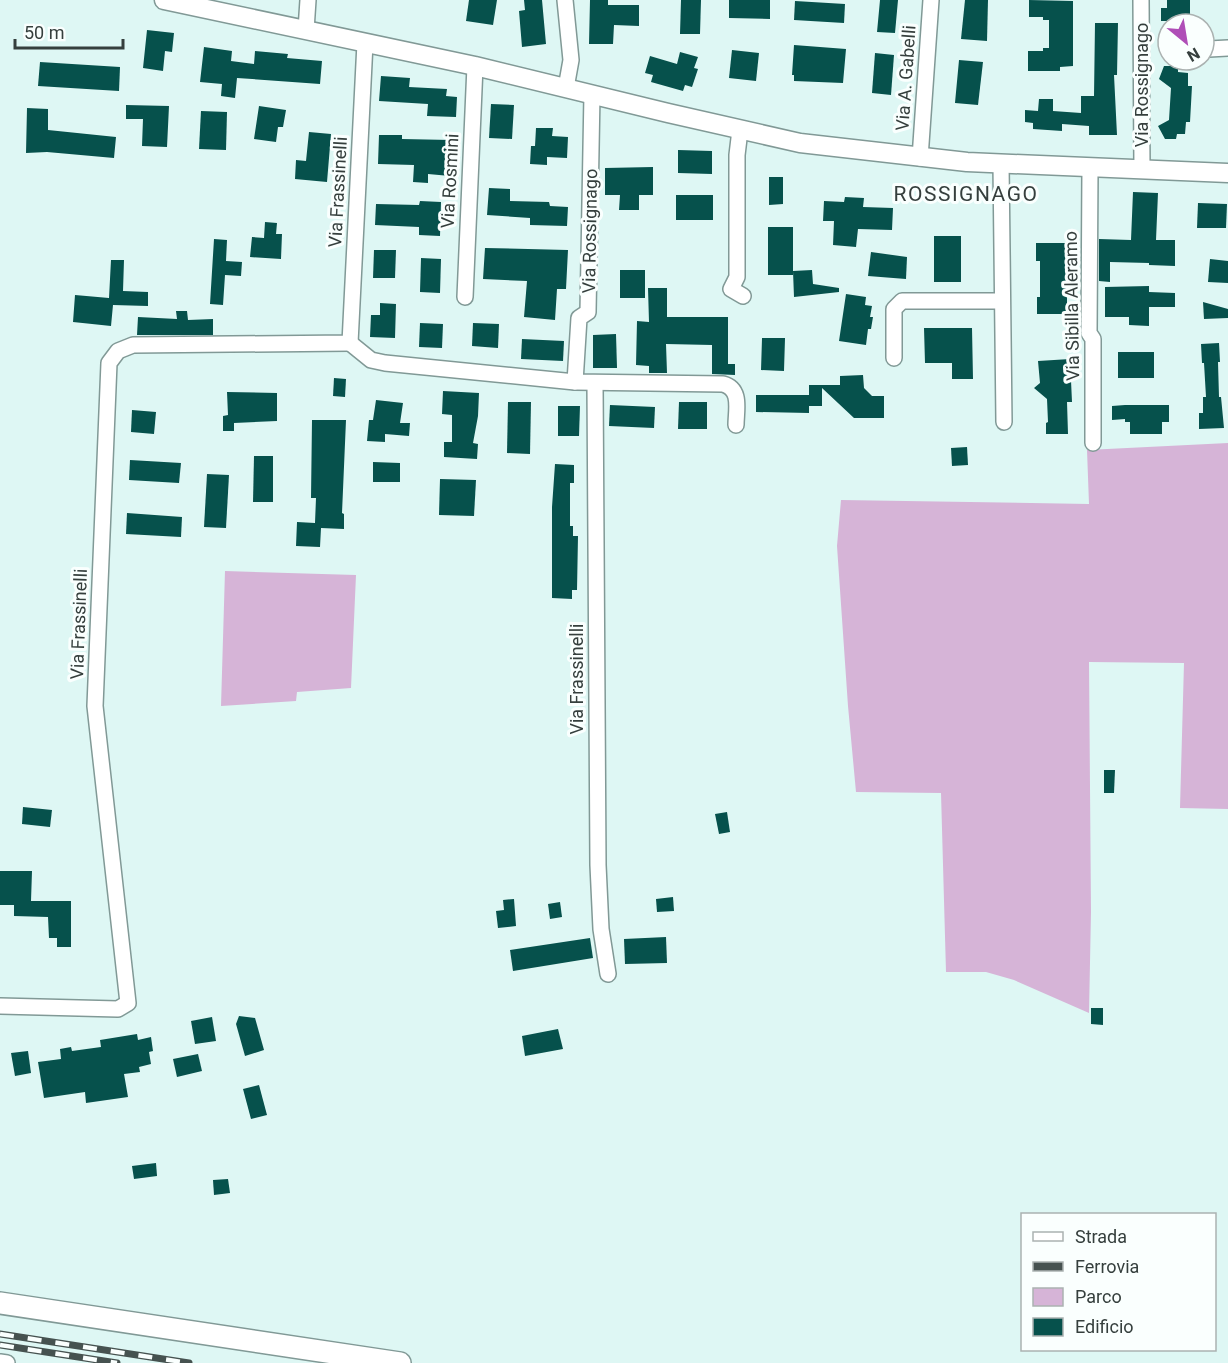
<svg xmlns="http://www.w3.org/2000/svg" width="1228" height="1363" viewBox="0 0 1228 1363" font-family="Roboto,sans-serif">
	<rect width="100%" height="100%" fill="#def7f4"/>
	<!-- green -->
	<g fill="#d6b4d7">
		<path d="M1228 443V809L1180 808 1184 663 1089 662 1091 912 1089 1013 1014 980 986 972H946L941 793 856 792 848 706 837 546 841 500 1089 504 1087 450Z"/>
		<path d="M225 571 356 575 351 688 297 692 296 701 221 706Z"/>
	</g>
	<!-- building -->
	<g fill="#06514c">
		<path d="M469 0H497L493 25 466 21Z"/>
		<path d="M524 0H542L546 44 522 47 519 11 525 10Z"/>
		<path d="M590 0H608V5H639V26L614 25 613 44H589Z"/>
		<path d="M681 0H701L700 34H680Z"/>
		<path d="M729 0H770V19L729 18Z"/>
		<path d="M880 0H898L895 33 877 32Z"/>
		<path d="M965 0H988L987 41 961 39Z"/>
		<path d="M1029 0 1073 1V66L1060 67V71H1028V51H1043V48H1049V20H1043V17H1029Z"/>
		<path d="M1167 0H1190V21H1161V8H1167Z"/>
		<path d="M795 1 845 4 844 23 794 20Z"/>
		<path d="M1095 23H1118L1117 75H1114L1117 135H1089V126L1062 124V131L1033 129V123L1025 122V110L1038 111 1039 99H1053V111L1081 113V96H1094Z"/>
		<path d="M147 30 174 33 172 52 165 51 163 71 143 68Z"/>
		<path d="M794 45 846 49 843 83 794 81V75H792Z"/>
		<path d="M204 47 232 51 231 61 254 64 255 51 288 54 287 58 322 61 320 84 237 78 235 98 221 96 222 84 200 82Z"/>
		<path d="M732 50 759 53 756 81 729 78Z"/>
		<path d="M680 52 698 57 694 68 698 69 692 87 685 85 683 91 651 82 653 75 645 73 650 56 677 64Z"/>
		<path d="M875 53 894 55 891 95 872 93Z"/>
		<path d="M959 60 983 62 978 105 955 103Z"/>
		<path d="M40 62 120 67 119 91 38 86Z"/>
		<path d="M1164 66H1178V72L1188 73V86H1192L1190 122H1186L1185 134H1177L1176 139H1165L1158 126 1169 120 1171 88 1159 79Z"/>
		<path d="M381 76 410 78 409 87 447 89 446 96 457 97 456 117 427 116 428 104 379 101Z"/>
		<path d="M491 104 514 105 512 139 489 138Z"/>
		<path d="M126 105 169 106 167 147 142 146 143 119H126Z"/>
		<path d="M259 106 286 110 283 127H278L276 142 254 139Z"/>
		<path d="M27 108 48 109V130L116 137 114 158 47 152 26 153Z"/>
		<path d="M201 111 227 112 226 150 199 149Z"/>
		<path d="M536 128H553L552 136 568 137 567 158 547 157V165L530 164 531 146H535Z"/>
		<path d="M309 132 331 134 327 182 295 179 296 160 306 161Z"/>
		<path d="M379 135H402V139L451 140 450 176 428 174V183L413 182 414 165 378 164Z"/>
		<path d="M678 150 712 151V174L678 173Z"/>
		<path d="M653 167V195H639V210H619L620 195H605V168Z"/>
		<path d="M769 177H783V204L769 205Z"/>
		<path d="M489 188 510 189V201L549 202 550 206 568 207 567 226 530 225V218L487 215Z"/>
		<path d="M1133 192 1158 193 1156 240H1175V266L1149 265V263L1110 262V282L1099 281V239L1131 240Z"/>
		<rect x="676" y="195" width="37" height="25"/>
		<path d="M845 197 864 198 863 207 893 208 892 230 858 229 856 247 833 245 834 221H823L824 201 844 202Z"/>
		<path d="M420 201 441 202 440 236 419 235V227L375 225 376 204 419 205Z"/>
		<path d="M1198 203 1227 204 1226 228H1197Z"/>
		<path d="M265 222 277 223 276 234H282L281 259 250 257 252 237 264 238Z"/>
		<rect x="768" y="227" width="25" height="48"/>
		<rect x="934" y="236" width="27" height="46"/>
		<path d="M214 239 227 240 226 261 242 262 241 276 225 275 223 305 210 304Z"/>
		<path d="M1036 243H1067V314H1037V297H1040V261H1036Z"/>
		<path d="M485 248 568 250 566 289H557L555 320 524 317 527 281 483 279Z"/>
		<path d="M374 250H396L395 278H373Z"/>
		<path d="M871 252 907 257 906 279 868 276Z"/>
		<path d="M421 258 441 259 440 293 420 292Z"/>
		<path d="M1210 259 1228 261V283L1208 282Z"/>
		<path d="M111 260H124L123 291 148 292V306L113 305 111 326 73 322 75 295 109 298Z"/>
		<rect x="620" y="270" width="25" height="28"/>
		<path d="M812 270 813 284 839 288V292L794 297 793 271Z"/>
		<path d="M1149 286V292L1175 293V307H1149V326L1129 325V317H1105V287Z"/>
		<path d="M648 288H667V317H728V364H735V375L712 374V345L666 344 667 373H649V366L636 365 637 321 649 322Z"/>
		<path d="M846 294 866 297 865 305 872 306 870 317H873L871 329H868L866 345 839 341Z"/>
		<path d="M1203 302 1228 309V318L1204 319Z"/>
		<path d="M380 303 396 304 395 338 370 337 371 315H380Z"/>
		<path d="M176 311H187L188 320 213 319V335H137L138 317 177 319Z"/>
		<path d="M420 323 443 324 442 348 419 347Z"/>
		<path d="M473 323 499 324 498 348 472 346Z"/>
		<path d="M924 328H972L973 379H952V363H925Z"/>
		<path d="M616 334 617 368H593V335Z"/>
		<path d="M762 338H785L784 371 761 370Z"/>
		<path d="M522 339 564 341 563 361 521 359Z"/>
		<path d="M1219 343 1220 362H1218L1219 397H1221L1224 428 1199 429V413H1203V397H1206L1204 363H1202L1201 344Z"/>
		<rect x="1118" y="352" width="36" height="26"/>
		<path d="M1070 359 1072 402H1067L1068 434H1046V423L1048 422 1047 399 1034 388 1040 383 1038 361Z"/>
		<path d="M863 375 864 388 872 396H884V418H854L822 388V406H809V385H840V376Z"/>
		<path d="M334 378 346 379 345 397 333 396Z"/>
		<path d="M443 391 479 393 478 416 473 443 478 444 477 459 444 457V442H452V415L442 414Z"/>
		<path d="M227 392 277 393V421L234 423V431H223V416L228 415Z"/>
		<path d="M756 395H809V413L756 412Z"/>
		<path d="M376 400 403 403 400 423H410L409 436 385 434V442L367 441 369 420H373Z"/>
		<path d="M508 402H531L530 454 507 453Z"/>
		<path d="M679 402H707V429H678Z"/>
		<path d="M610 405 655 407 654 428 609 426Z"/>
		<path d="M1125 405H1169V422H1162V434H1130V422H1125V419L1112 420V406Z"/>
		<path d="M558 406H580L579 436H558Z"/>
		<path d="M132 410 156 412 154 434 131 432Z"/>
		<path d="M312 420H346L342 513 344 514V529L321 528 320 547 296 546 297 522 315 523 316 498H311Z"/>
		<path d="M967 447 968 465 952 466 951 448Z"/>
		<path d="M254 456H273V502H253Z"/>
		<path d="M130 460 181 463 179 483 129 480Z"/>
		<path d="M373 462 400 463V482H373Z"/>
		<path d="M555 464 574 465V483H570V526H573V536H578L577 590H572V599L552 598V507Z"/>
		<path d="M207 474 229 475 226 528 204 527Z"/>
		<path d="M440 479 476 480 474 516 439 515Z"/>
		<path d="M127 513 182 517 181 537 126 534Z"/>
		<path d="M1104 770H1115L1114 793H1104Z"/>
		<path d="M23 807 52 810 50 827 22 824Z"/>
		<path d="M727 812 730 832 719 834 715 814Z"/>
		<path d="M0 871H32L31 901H71V947H57V938H49L48 917 14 916V905H0Z"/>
		<path d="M673 897 674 911 657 912 656 899Z"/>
		<path d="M514 899 516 926 498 928 496 911 504 910 503 900Z"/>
		<path d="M560 902 562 917 550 919 548 904Z"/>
		<path d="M666 937 667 963 625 964 624 939Z"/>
		<path d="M590 938 593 958 513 971 510 950Z"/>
		<path d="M1091 1008H1103V1025L1091 1024Z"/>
		<path d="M239 1016 255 1018 264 1050 245 1056 236 1024Z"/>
		<path d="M212 1017 216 1041 195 1044 191 1021Z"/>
		<path d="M558 1029 563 1049 525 1056 522 1036Z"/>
		<path d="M137 1034 138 1040 151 1037 153 1051 149 1052 151 1064 139 1067 140 1072 124 1074 128 1097 86 1103 85 1092 44 1098 38 1062 61 1059 60 1049 71 1047 72 1051 101 1047 100 1040Z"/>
		<path d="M28 1051 31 1073 15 1076 11 1053Z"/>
		<path d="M198 1054 202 1071 177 1077 173 1059Z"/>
		<path d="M259 1085 267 1115 251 1119 243 1089Z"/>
		<path d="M156 1163 157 1176 134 1179 132 1166Z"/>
		<path d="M228 1179 230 1193 214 1195 213 1180Z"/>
	</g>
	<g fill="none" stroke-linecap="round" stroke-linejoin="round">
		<defs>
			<g id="minor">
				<path d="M565 0 571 60 566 88"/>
				<path d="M1141 0 1142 170"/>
				<path d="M306 30 308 0"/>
				<path d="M1209 49 1228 48"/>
				<path d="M592 94 588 312 579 318 575 382 723 384C742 389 736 410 736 425"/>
				<path d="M740 130 737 155V277L731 289 743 296"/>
				<path d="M920 158 931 0"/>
				<path d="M1001 164 1004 422"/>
				<path d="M1090 168 1089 333 1093 339V443"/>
				<path d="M465 297 475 66"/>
				<path d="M350 343 371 360 385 363 575 382"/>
				<path d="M894 358V309L902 301H1002"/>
				<path d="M595 383 598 865 601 929 608 974"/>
				<path d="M0 1006 118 1009 128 1003 95 706 109 363 118 351 133 345 350 343 365 43"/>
				<path d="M0 1362 7 1363"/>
			</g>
			<path id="tertiary" d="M164 0 475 66 668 113 800 143 967 162 1228 173"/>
			<path id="secondary" d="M0 1303 400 1363"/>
		</defs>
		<!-- minor casing -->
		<use href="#minor" stroke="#819996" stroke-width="18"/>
		<!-- tertiary casing -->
		<use href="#tertiary" stroke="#819996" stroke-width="21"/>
		<!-- secondary casing -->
		<use href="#secondary" stroke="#819996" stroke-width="24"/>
		<!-- minor -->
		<use href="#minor" stroke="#fff" stroke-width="15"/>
		<!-- tertiary -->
		<use href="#tertiary" stroke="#fff" stroke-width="18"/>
		<!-- secondary -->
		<use href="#secondary" stroke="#fff" stroke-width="21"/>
		<defs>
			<g id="rail">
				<path d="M0 1334 189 1363"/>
				<path d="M0 1345 117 1363"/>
			</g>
		</defs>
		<!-- rail casing -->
		<use href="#rail" stroke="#465250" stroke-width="7"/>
		<!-- rail -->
		<use href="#rail" stroke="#fafffe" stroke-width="4.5" stroke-dasharray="14" stroke-linecap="butt"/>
	</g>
	<g text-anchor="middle" stroke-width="6" stroke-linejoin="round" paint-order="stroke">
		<!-- street labels -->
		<g font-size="18" fill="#353f3d" stroke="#fafffe">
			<text transform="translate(906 78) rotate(-86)" y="6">Via A. Gabelli</text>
			<text transform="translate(1142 85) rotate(-90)" y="6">Via Rossignago</text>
			<text transform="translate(450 181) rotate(-87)" y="6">Via Rosmini</text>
			<text transform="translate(338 192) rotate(-87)" y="6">Via Frassinelli</text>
			<text transform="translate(590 231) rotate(-89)" y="6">Via Rossignago</text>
			<text transform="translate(1072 306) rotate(-91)" y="6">Via Sibilla Aleramo</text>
			<text transform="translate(79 624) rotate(-88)" y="6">Via Frassinelli</text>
			<text transform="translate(577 679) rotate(-90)" y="6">Via Frassinelli</text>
		</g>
		<!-- quarter labels -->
		<g font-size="21" letter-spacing="1.5" fill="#353f3d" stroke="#fafffe">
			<text x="966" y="201">ROSSIGNAGO</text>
		</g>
	</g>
	<!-- legend -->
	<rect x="1021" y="1213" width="195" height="138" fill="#fafffe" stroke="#abb2b1" stroke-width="1.5"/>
	<rect x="1033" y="1232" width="30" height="9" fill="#ffffff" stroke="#abb2b1" stroke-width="1.5"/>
	<text x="1075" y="1243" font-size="18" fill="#353f3d">Strada</text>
	<rect x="1033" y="1262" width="30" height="9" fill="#465250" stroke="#abb2b1" stroke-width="1.5"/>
	<text x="1075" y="1273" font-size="18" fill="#353f3d">Ferrovia</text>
	<rect x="1033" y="1288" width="30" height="18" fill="#d6b4d7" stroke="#abb2b1" stroke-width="1.5"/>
	<text x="1075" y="1303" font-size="18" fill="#353f3d">Parco</text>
	<rect x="1033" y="1318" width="30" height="18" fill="#06514c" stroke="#abb2b1" stroke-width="1.5"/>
	<text x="1075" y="1333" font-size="18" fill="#353f3d">Edificio</text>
	<!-- north arrow -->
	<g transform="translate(1186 42) rotate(150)"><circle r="28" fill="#fafffe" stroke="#abb2b1" stroke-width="1.5"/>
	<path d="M0-4.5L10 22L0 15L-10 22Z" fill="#af4eb7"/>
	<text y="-9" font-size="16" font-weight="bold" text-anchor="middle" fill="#353f3d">N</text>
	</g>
	<!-- scale -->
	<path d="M15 39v9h108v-9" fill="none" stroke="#353f3d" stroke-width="3"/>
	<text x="24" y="39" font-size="18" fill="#353f3d" stroke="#fafffe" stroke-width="4.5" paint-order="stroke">50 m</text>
</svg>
